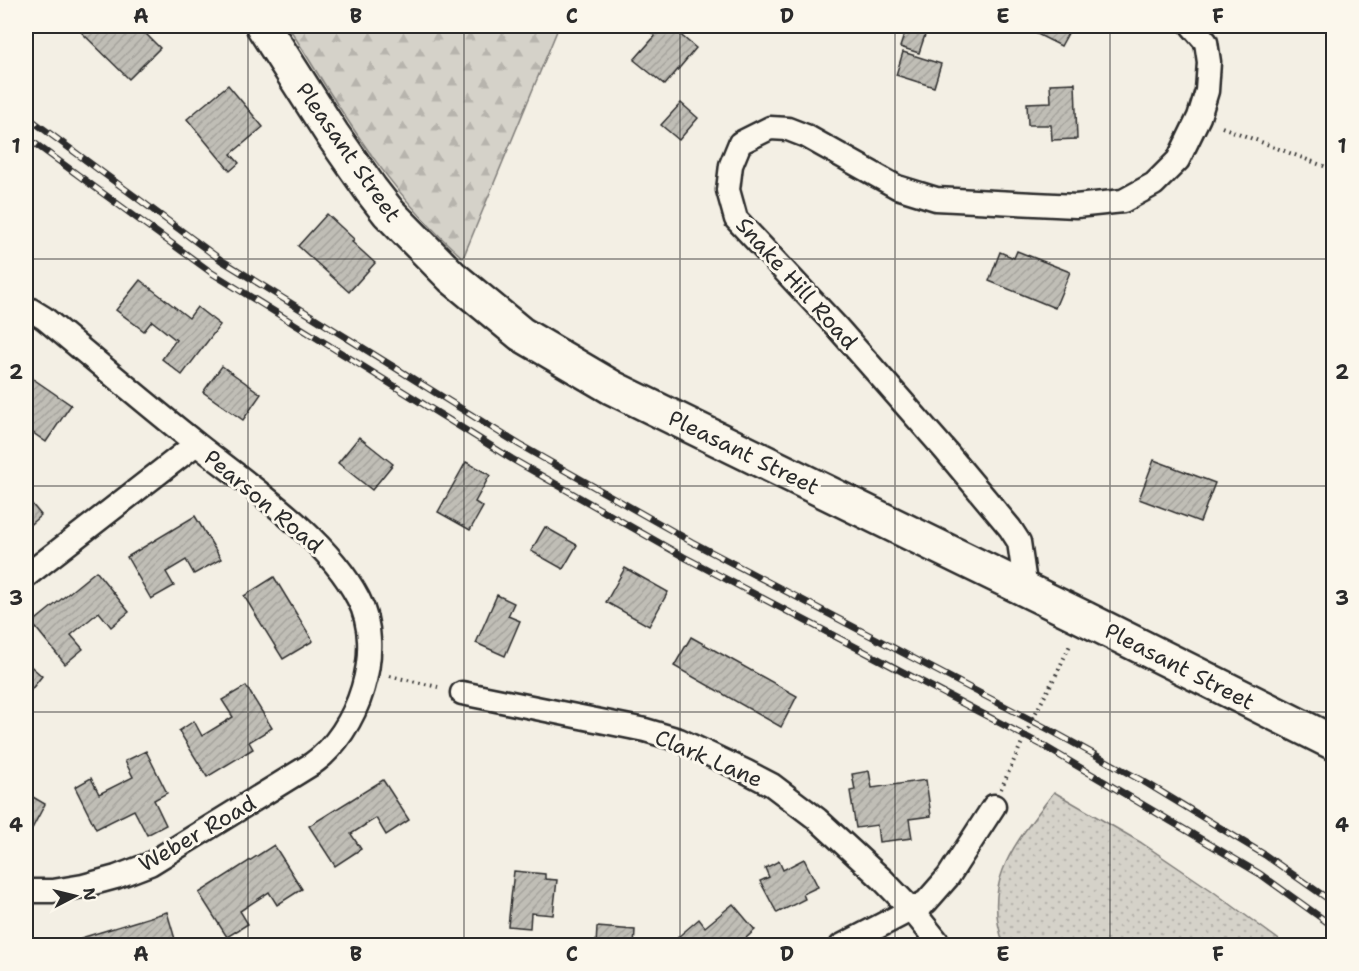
<svg xmlns="http://www.w3.org/2000/svg" width="1359" height="971" viewBox="0 0 1359 971" font-family="'Shantell Sans',sans-serif">
	<defs>
		<pattern id="forest-firs" width="22" height="20" patternUnits="userSpaceOnUse" patternTransform="scale(1.5)"><rect width="22" height="20" fill="#d5d2c9"/><path d="M5 1l3.5 6h-7zM16 11l3.5 6h-7z" fill="#b7b4ad"/></pattern>
		<pattern id="park-dots" width="8" height="8" patternUnits="userSpaceOnUse" patternTransform="scale(1.5)"><rect width="8" height="8" fill="#d5d2c9"/><path d="M2 2h.1M6 6h.1" fill="none" stroke="#b7b4ad" stroke-width="1.8" stroke-linecap="round"/></pattern>
		<pattern id="building-hatch" width="6" height="6" patternUnits="userSpaceOnUse" patternTransform="scale(1.5)"><rect width="6" height="6" fill="#c0beb6"/><path d="M-1 1l2-2M0 6l6-6M5 7l2-2" fill="none" stroke="#a5a39d"/></pattern>
	</defs>
	<rect width="100%" height="100%" fill="#f3efe4"/>
	<filter id="ink" filterUnits="userSpaceOnUse"><feTurbulence type="fractalNoise" baseFrequency=".0167" numOctaves="2"/><feDisplacementMap in="SourceGraphic" scale="12" xChannelSelector="R" yChannelSelector="G"/><feConvolveMatrix kernelMatrix="1 2 1 2 8 2 1 2 1" color-interpolation-filters="sRGB"/></filter>
	<g filter="url(#ink)">
		<!-- forest -->
		<path fill="url(#forest-firs)" stroke="#807e7a" stroke-width="1.5" d="M288 26H559L463 258C386 190 342 112 288 26Z"/>
		<!-- park -->
		<path fill="url(#park-dots)" stroke="#807e7a" stroke-width="1.5" d="M1054 792 1140 842 1211 890 1286 945H1004C980 879 1017 842 1054 792Z"/>
		<!-- building -->
		<g fill="url(#building-hatch)" stroke="#2b2b2b" stroke-width="1.5">
			<path d="M75 26H138L160 48 129 79Z"/>
			<path d="M643 26H670L696 48 665 85 634 60 655 36Z"/>
			<path d="M907 26H928L919 53 900 47Z"/>
			<path d="M1036 26H1072L1061 46 1033 32Z"/>
			<path d="M903 52 941 64 934 87 896 75Z"/>
			<path d="M1075 83 1077 139 1052 140 1051 125H1028L1027 103 1051 102 1050 84Z"/>
			<path d="M228 85 263 127 231 154 239 163 230 171 187 119Z"/>
			<path d="M681 103 698 118 679 140 661 125Z"/>
			<path d="M327 214 354 239 352 242 375 263 349 292 298 246Z"/>
			<path d="M1017 251 1070 272 1055 308 989 281 1000 252 1014 258Z"/>
			<path d="M140 280 189 318 197 307 220 325 182 375 162 359 176 340 152 321 144 331 116 310Z"/>
			<path d="M222 366 261 394 243 420 203 392Z"/>
			<path d="M26 374 71 405 46 442 29 430 32 425 26 421Z"/>
			<path d="M359 437 393 464 372 490 338 463Z"/>
			<path d="M1154 460 1215 483 1200 522 1139 499Z"/>
			<path d="M466 462 490 475 475 502 483 507 470 530 438 512Z"/>
			<path d="M26 497 41 515 26 528Z"/>
			<path d="M195 516 221 559 194 574 186 560 166 572 174 586 151 599 127 557Z"/>
			<path d="M545 527 577 545 563 569 531 551Z"/>
			<path d="M625 568 668 592 649 626 606 602Z"/>
			<path d="M96 571 129 612 111 627 99 612 71 635 83 649 65 664 32 623Z"/>
			<path d="M274 577 313 641 283 659 244 596Z"/>
			<path d="M497 595 514 603 508 616 520 621 505 656 476 643Z"/>
			<path d="M691 637 797 696 781 727 674 666Z"/>
			<path d="M26 662 42 676 27 695 26 694Z"/>
			<path d="M246 686 272 728 249 742 253 749 207 777 179 731 194 721 202 736 233 717 222 700Z"/>
			<path d="M146 751 167 793 154 800 166 825 147 835 134 810 96 829 75 787 91 778 99 794 133 777 125 761Z"/>
			<path d="M869 771 872 788 926 780 931 816 909 819 912 838 879 842 877 825 856 828 850 791 855 790 852 774Z"/>
			<path d="M383 780 409 820 386 835 376 818 351 834 361 849 335 866 309 826Z"/>
			<path d="M26 793 45 804 26 840Z"/>
			<path d="M274 845 302 889 277 905 269 892 240 911 248 924 227 937 199 893Z"/>
			<path d="M804 859 818 887 803 894 805 899 777 913 760 881 769 877 765 868 779 861 783 870Z"/>
			<path d="M514 871 545 874V879L557 880 553 915 531 913 530 928 508 926Z"/>
			<path d="M733 904 755 930 737 946H686L678 937 699 919 705 927Z"/>
			<path d="M167 912 177 946H84L81 938Z"/>
			<path d="M597 927 635 930 634 946H596Z"/>
		</g>
		<g fill="none" stroke-linecap="round" stroke-linejoin="round">
			<defs>
				<g id="street">
					<path d="M26 307 44 318C95 360 146 404 198 445 251 487 327 538 358 598 386 650 358 732 312 764L150 864 116 877 83 886 53 891H26"/>
					<path d="M26 576 196 444"/>
					<path d="M1026 590 1019 542 1010 528 944 449 836 326 736 219 728 190 731 165 740 143 770 128 788 129 806 136 897 187 936 199 1076 206 1123 201 1154 184 1178 160 1199 117 1207 91 1209 62 1206 42 1192 26"/>
					<path d="M462 693 645 730 679 740 747 772 772 785 817 819 882 879 912 910 941 946"/>
					<path d="M841 946 926 902 948 877 994 806"/>
				</g>
				<path id="primary" d="M263 26 332 134 371 190 389 213 452 277 521 334 613 388 1084 618 1334 743"/>
			</defs>
			<!-- street casing -->
			<use href="#street" stroke="#2b2b2b" stroke-width="27"/>
			<!-- primary casing -->
			<use href="#primary" stroke="#2b2b2b" stroke-width="38"/>
			<!-- path -->
			<g stroke="#2b2b2b" stroke-width="4" stroke-dasharray="1.5 4.5" stroke-linecap="butt">
				<path d="M1222 127 1334 170"/>
				<path d="M1056 675 1070 645"/>
				<path d="M390 676 438 687"/>
			</g>
			<!-- street -->
			<use href="#street" stroke="#fbf7ec" stroke-width="22"/>
			<!-- primary -->
			<use href="#primary" stroke="#fbf7ec" stroke-width="33"/>
			<defs>
				<g id="rail">
					<path d="M26 116 221 260 520 445 692 542 1050 730 1148 784 1265 855 1334 903"/>
					<path d="M26 137 212 273 512 459 684 557 1042 745 1260 874 1334 927"/>
				</g>
			</defs>
			<!-- rail casing -->
			<use href="#rail" stroke="#2b2b2b" stroke-width="7"/>
			<!-- rail -->
			<use href="#rail" stroke="#fbf7ec" stroke-width="4.5" stroke-dasharray="14" stroke-linecap="butt"/>
			<!-- path-bridge -->
			<path stroke="#2b2b2b" stroke-width="4" stroke-dasharray="1.5 4.5" stroke-linecap="butt" d="M1001 789 1034 716 1056 675"/>
		</g>
	</g>
	<!-- grid -->
	<path fill="none" stroke="#2b2b2b" stroke-width="1.5" stroke-opacity="0.55" d="M248 26V946M464 26V946M680 26V946M895 26V946M1110 26V946M26 259H1334M26 486H1334M26 712H1334"/>
	<g text-anchor="middle" stroke-width="6" stroke-linejoin="round" paint-order="stroke">
		<!-- street labels -->
		<g font-size="22" fill="#2b2b2b" stroke="#fbf7ec">
			<text transform="translate(349 152) rotate(55)" y="8">Pleasant Street</text>
			<text transform="translate(797 283) rotate(48)" y="8">Snake Hill Road</text>
			<text transform="translate(744 452) rotate(26)" y="8">Pleasant Street</text>
			<text transform="translate(264 501) rotate(40)" y="8">Pearson Road</text>
			<text transform="translate(1180 666) rotate(27)" y="8">Pleasant Street</text>
			<text transform="translate(709 758) rotate(23)" y="8">Clark Lane</text>
			<text transform="translate(197 833) rotate(-30)" y="8">Weber Road</text>
		</g>
	</g>
	<!-- margin -->
	<rect width="1359" height="971" fill="none" stroke="#fbf7ec" stroke-width="66"/>
	<!-- north arrow -->
	<g transform="translate(75 896) rotate(83)" stroke="#fbf7ec" stroke-width="4.5" paint-order="stroke">
	<path d="M0-4.5L10 22L0 15L-10 22Z" fill="#2b2b2b"/>
	<text y="-9" font-size="16" font-weight="bold" text-anchor="middle" fill="#2b2b2b">N</text>
	</g>
	<rect x="33" y="33" width="1293" height="905" fill="none" stroke="#2b2b2b" stroke-width="2"/>
	<g font-size="20" text-anchor="middle" font-weight="bold" fill="#2b2b2b">
		<text x="141" y="23">A</text>
		<text x="356" y="23">B</text>
		<text x="572" y="23">C</text>
		<text x="787" y="23">D</text>
		<text x="1003" y="23">E</text>
		<text x="1218" y="23">F</text>
		<text x="16" y="153">1</text>
		<text x="1342" y="153">1</text>
		<text x="16" y="379">2</text>
		<text x="1342" y="379">2</text>
		<text x="16" y="605">3</text>
		<text x="1342" y="605">3</text>
		<text x="16" y="832">4</text>
		<text x="1342" y="832">4</text>
		<text x="141" y="961">A</text>
		<text x="356" y="961">B</text>
		<text x="572" y="961">C</text>
		<text x="787" y="961">D</text>
		<text x="1003" y="961">E</text>
		<text x="1218" y="961">F</text>
	</g>
</svg>
